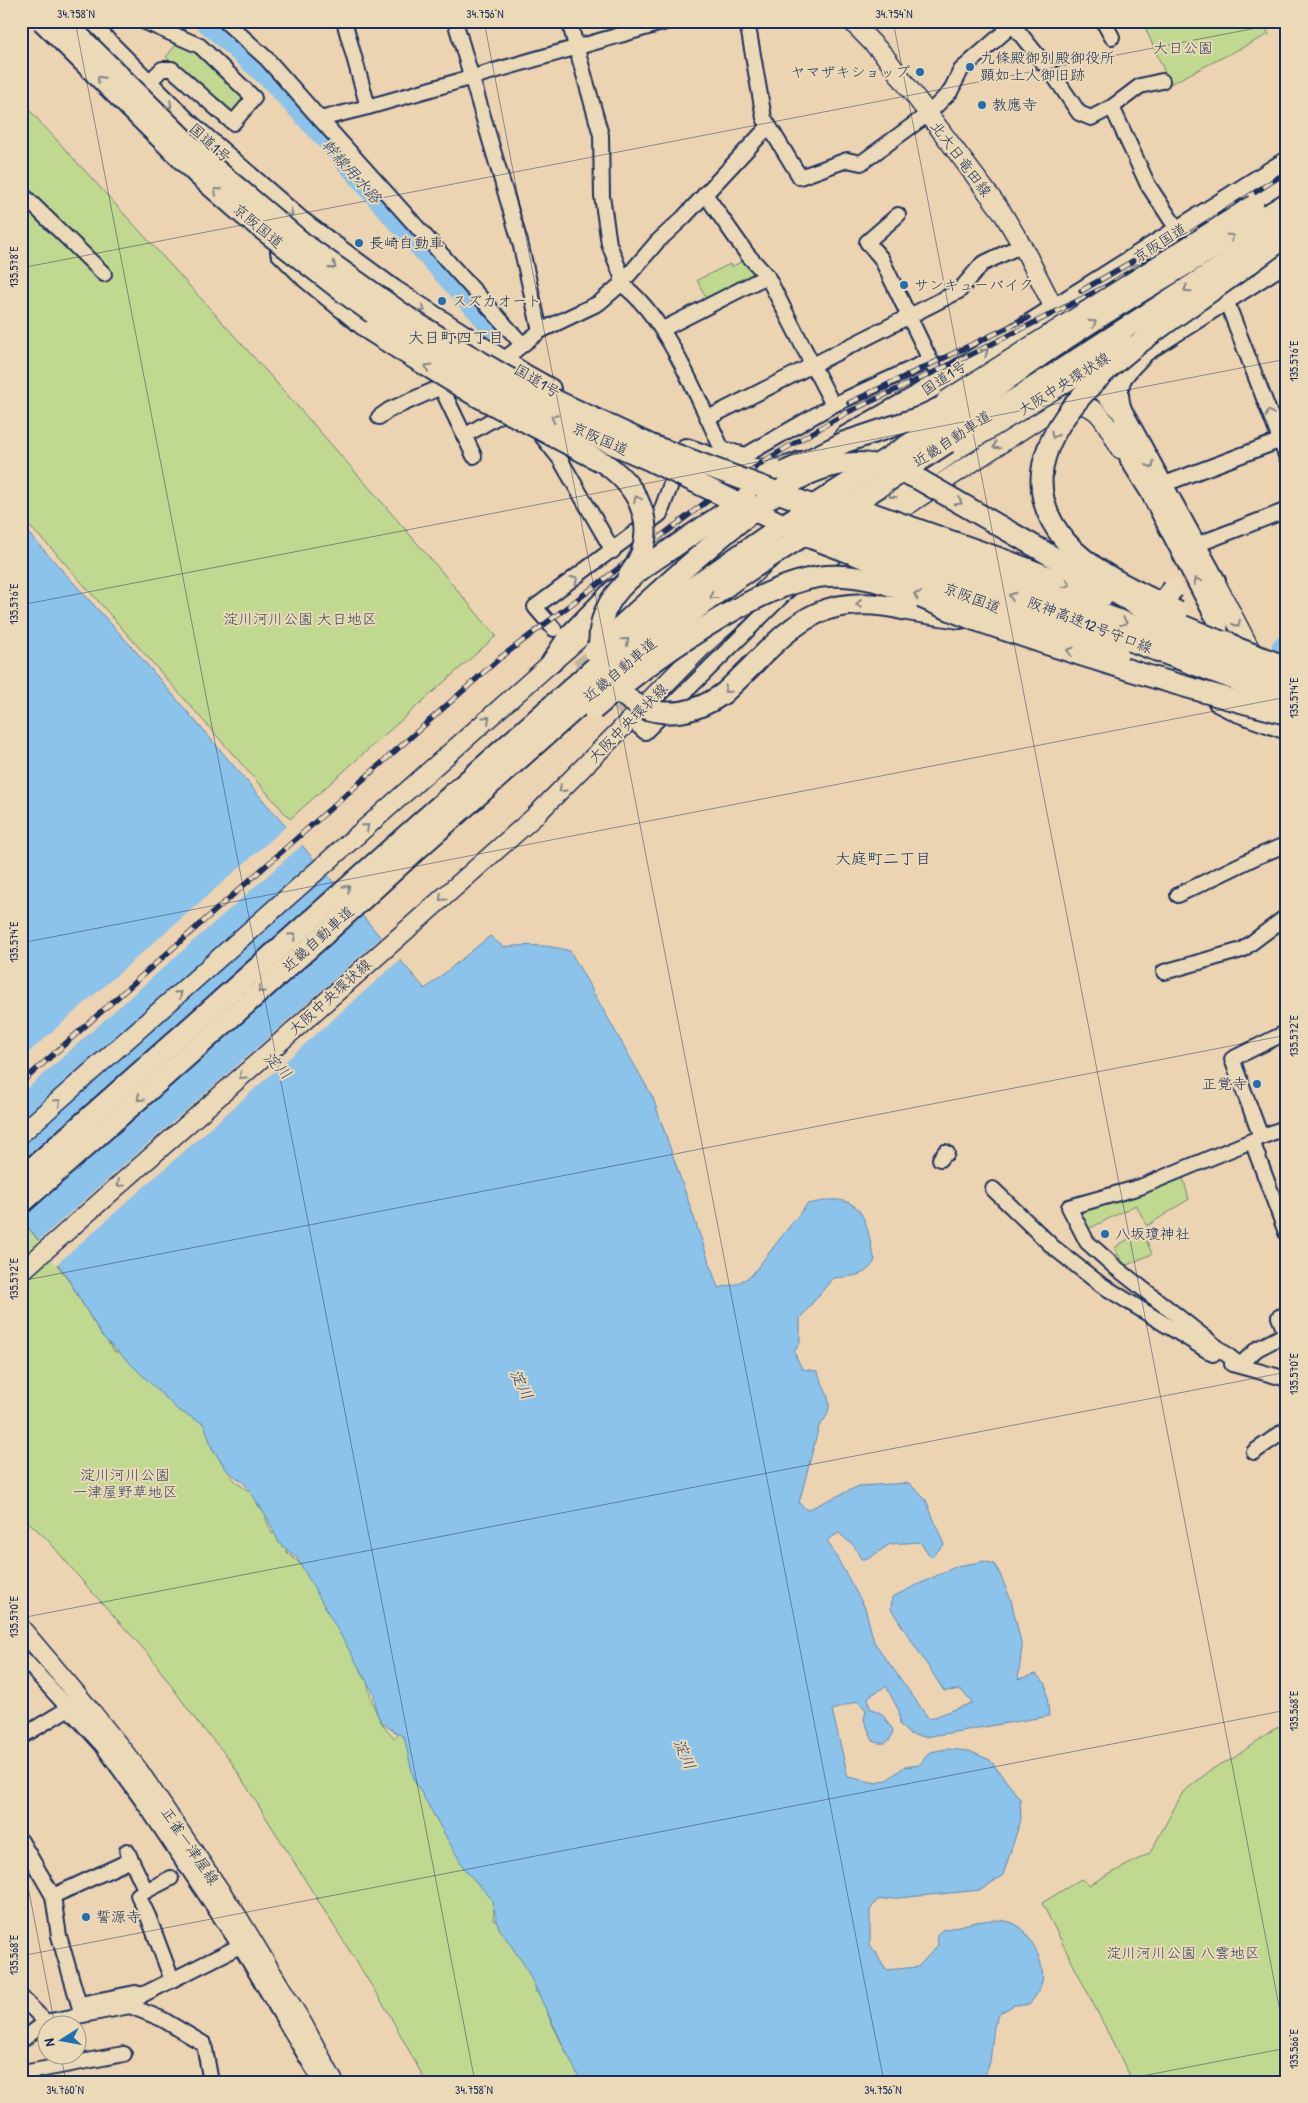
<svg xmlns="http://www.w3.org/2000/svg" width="1308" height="2103" viewBox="0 0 1308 2103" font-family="'Patrick Hand','Klee One',sans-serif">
	<rect width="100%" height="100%" fill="#ecd3b2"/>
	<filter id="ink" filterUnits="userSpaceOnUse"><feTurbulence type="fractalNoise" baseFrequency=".02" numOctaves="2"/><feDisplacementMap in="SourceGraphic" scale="10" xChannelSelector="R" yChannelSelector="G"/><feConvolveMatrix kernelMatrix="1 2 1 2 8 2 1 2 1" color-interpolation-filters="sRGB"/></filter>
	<g filter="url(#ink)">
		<!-- green -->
		<g fill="#c0d88f" stroke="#6e8476">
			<path d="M1142 21H1262L1269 34 1170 84Z"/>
			<path d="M179 41 197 50 247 97V101L231 114 166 57Z"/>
			<path d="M21 101C182 277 343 453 496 636L290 819 54 551 21 518Z"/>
			<path d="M745 260 761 274 709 304 697 280 730 264 731 267Z"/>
			<path d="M1182 1174 1189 1199 1147 1226 1136 1205 1084 1231 1079 1215 1087 1208Z"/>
			<path d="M21 1218 68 1279 94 1323 115 1352 129 1353 207 1423 212 1448 227 1470 236 1482 247 1490H254L258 1506 266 1511V1519L272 1534 281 1528 287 1552 306 1569 366 1674C369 1695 377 1725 395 1738L401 1731 495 1901 493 1920 504 1922 539 1984 535 1991 543 1998 548 2015 566 2052 581 2070 579 2082H426L388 2012 228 1757 198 1723 150 1656 84 1583 48 1540 21 1515Z"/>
			<path d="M1142 1230 1152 1254 1125 1266 1114 1248Z"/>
			<path d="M1278 1726 1287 1738V2082H1133L1042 1903 1081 1879 1089 1885 1150 1853 1183 1792 1206 1774 1220 1764 1231 1760Z"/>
		</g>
		<!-- water -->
		<path fill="#8cc3ea" stroke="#5f88b2" d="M21 525 131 646 425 989 490 936 503 947C526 945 547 944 570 951L653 1098 718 1288 736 1284 751 1276 807 1204C816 1203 828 1199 838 1200 869 1203 867 1236 875 1260 866 1278 850 1276 833 1278L800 1318V1343L794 1352 802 1369 817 1371C826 1394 838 1406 819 1426L799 1503 807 1510 859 1486 909 1483 926 1500 944 1545 931 1557 920 1542 890 1544 868 1559H861L855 1547 839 1533 827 1540 865 1608 874 1642 929 1719 972 1703 961 1690 944 1691 891 1609 892 1597 957 1566 985 1561 994 1564 999 1572 1011 1600 1022 1647 1018 1679 1036 1674 1046 1684 1049 1716 925 1737 909 1734 900 1725 899 1711 886 1686 868 1697 870 1708 882 1714 893 1730C891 1743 885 1746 873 1741L864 1720 866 1710 858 1701 832 1710 848 1777 877 1783 887 1780 904 1767 919 1765 930 1752 947 1749 969 1751 990 1760 1020 1799 1021 1819 1003 1875 981 1890 877 1900 870 1910V1944L886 1970 918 1967 938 1945 937 1935 942 1930C963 1926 993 1914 1015 1924 1030 1932 1046 1965 1042 1981 1040 1991 1035 1997 1029 2005H1014L1000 2013 994 2026 990 2062 982 2082H581L525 1966 499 1928 491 1898 465 1870 414 1780 404 1737C381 1724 376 1721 374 1694L297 1558 279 1543 267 1517 245 1484 227 1470 212 1448 204 1424 178 1410 102 1336 64 1272 21 1218Z"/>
		<!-- pier -->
		<g fill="#ecd3b2">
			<path d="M288 825 303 844 21 1094V1059Z"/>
			<path d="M383 936 402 958 56 1265 37 1242Z"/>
		</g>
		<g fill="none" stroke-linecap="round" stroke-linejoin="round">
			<!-- stream -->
			<path stroke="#5f88b2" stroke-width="4" d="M44 2012 49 2014 76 2009"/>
			<!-- river -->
			<g stroke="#8cc3ea" stroke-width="21">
				<path d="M205 21 271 80 327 140 401 226 492 327"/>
				<path d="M1282 647 1287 645"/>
			</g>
			<!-- minor-tunnel -->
			<path stroke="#c2b2a1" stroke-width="14" stroke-dasharray="14 7" stroke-linecap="butt" d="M565 641 637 725"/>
			<defs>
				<g id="minor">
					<path d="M143 21 200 46 254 98 233 123 172 69H162L147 84"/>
					<path d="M225 21 267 59 320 119 368 107"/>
					<path d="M344 21 368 107 669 21"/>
					<path d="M455 21 520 242 540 331"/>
					<path d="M569 21 601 135 602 196 609 244 622 277 621 284"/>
					<path d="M747 21 764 118 800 177 847 160 861 163 928 114 950 92 961 70 1017 21"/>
					<path d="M1103 21 1112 37"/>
					<path d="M1013 25 1054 76 1079 113 1091 118 1112 107 1140 86 1162 81"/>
					<path d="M1112 107 1148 185 1179 232"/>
					<path d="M320 119 522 344"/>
					<path d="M21 193 104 274"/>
					<path d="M898 215 867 242 881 258 930 360"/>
					<path d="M767 276 833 405"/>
					<path d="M621 284C665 314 699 401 722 449L746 455 833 405 930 360 941 380"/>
					<path d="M1226 300 1287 458"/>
					<path d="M663 329 767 276 747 254 705 194"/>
					<path d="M499 366 503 360 540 331 599 303 621 284 657 242 683 218 768 127"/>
					<path d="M379 417 389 410 441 387 474 456"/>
					<path d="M708 418 959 291 982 264 1022 245"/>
					<path d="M540 434 560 459 613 551"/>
					<path d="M464 436 511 409"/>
					<path d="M1162 485 1279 441"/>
					<path d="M1196 545 1287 510"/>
					<path d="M554 629 535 607 660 514 678 465"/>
					<path d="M638 726 645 732 790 588"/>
					<path d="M1178 895 1256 857 1287 844"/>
					<path d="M1164 972 1242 950 1287 916"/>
					<path d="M1261 1137 1287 1127"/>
					<path d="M1252 1141 1287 1235"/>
					<path d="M940 1159 945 1152 947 1153"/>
					<path d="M993 1189 1053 1247 1100 1284 1213 1354"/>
					<path d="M1232 1364 1287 1379"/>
					<path d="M1240 1365 1115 1267 1087 1242 1069 1207 1140 1187 1261 1137 1232 1059 1287 1032"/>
					<path d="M1240 1365 1257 1349 1286 1334 1279 1317 1287 1314"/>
					<path d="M1254 1452 1287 1429"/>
					<path d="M21 1656 102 1745 146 1806 240 1946 321 2082"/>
					<path d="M21 1737 69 1708"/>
					<path d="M21 1841 53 1896"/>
					<path d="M127 1851 146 1891"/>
					<path d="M171 1878 138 1895 148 1916 172 1980"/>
					<path d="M21 1997 46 2022"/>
					<path d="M80 2004 135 1993 142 1995"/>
					<path d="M130 2006 162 2019 204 2044 211 2082"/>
					<path d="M82 2015 59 1936 53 1896 131 1860"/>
					<path d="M21 2041 46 2022 130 2006 142 1995 240 1946"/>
					<path d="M23 2073 124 2054"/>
				</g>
				<g id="major">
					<path d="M851 21 884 55 1002 212 1024 249 1054 308"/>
					<path d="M1254 204 1287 182"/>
					<path d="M988 404 1076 347"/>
					<path d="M1064 408C1097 395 1107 426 1120 449"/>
					<path d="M780 502 891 435"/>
					<path d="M859 518 961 447"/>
					<path d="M879 524 1084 389"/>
					<path d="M791 583 851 543"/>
					<path d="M1216 583 1257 662"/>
					<path d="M758 596 796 561 831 537"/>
					<path d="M21 1134 552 662C567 650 581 637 595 624 623 601 653 580 684 561"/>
					<path d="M21 1272 534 817 706 643 739 613"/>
					<path d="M21 1628 92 1712 137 1768 238 1917 303 2024 334 2082"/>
				</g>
				<g id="highway">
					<path d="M85 21 186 122 301 222 393 290 525 375 550 389"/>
					<path d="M281 252 307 278 371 331"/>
					<path d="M1061 321 1095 382 1121 410 1215 581 1218 621 1216 647 1211 660 1205 667 1187 674 1174 673 1161 670 1118 654"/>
					<path d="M1129 361 1287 260"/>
					<path d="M1121 410C1112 381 1123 373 1142 354"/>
					<path d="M1118 430 1127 446 1131 460 1151 492 1215 615"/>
					<path d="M845 437 914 398 1287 162"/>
					<path d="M686 449C723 461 762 481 800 462"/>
					<path d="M907 610 960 618"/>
					<path d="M552 662 569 636 614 590"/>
					<path d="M1219 702 1237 711 1287 729"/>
					<path d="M21 1178 311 920"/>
					<path d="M21 1204 324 935"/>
				</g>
			</defs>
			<!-- minor casing -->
			<use href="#minor" stroke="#1b2f5e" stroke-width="18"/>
			<!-- major casing -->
			<use href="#major" stroke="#1b2f5e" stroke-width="21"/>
			<!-- highway casing -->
			<use href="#highway" stroke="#1b2f5e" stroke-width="24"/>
			<!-- minor -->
			<use href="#minor" stroke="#ebd9b7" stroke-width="14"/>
			<!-- major -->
			<use href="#major" stroke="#ebd9b7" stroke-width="18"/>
			<!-- highway -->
			<use href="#highway" stroke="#ebd9b7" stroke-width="20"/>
			<defs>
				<g id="rail">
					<path d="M1081 291 1133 261"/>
					<path d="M849 403 1028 318"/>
					<path d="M21 1083 500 658 710 499 769 458 846 413 958 361 1107 286 1287 172"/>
				</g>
			</defs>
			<!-- rail casing -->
			<use href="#rail" stroke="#1b2f5e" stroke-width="5.5"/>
			<!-- rail -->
			<use href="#rail" stroke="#ebd9b7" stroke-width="4" stroke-dasharray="11" stroke-linecap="butt"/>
			<defs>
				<g id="major-bridge">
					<path d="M946 400 1254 204"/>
					<path d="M961 447 1127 345"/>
				</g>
				<g id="highway-bridge">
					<path d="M42 21 197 174 244 215 346 294 398 331 452 364 559 420 647 459 811 538 1118 654"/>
					<path d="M64 21 207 162 304 244 407 317 460 350 512 380 651 445 1287 683"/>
					<path d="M371 331 404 352 473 394 604 463C643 490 661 534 629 575"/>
					<path d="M785 472 845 442 918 418 963 397"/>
					<path d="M840 502 1010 562 1102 597"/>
					<path d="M811 522 1287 699"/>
					<path d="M1149 607 1162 603 1173 589"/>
					<path d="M1178 612C1140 592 1094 574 1066 542 986 448 1122 354 1189 307 1218 286 1247 266 1275 245"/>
					<path d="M1226 641 1237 648 1287 667"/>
					<path d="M594 651C642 606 691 561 742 520 770 498 797 474 832 466 863 458 893 467 920 480L1147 611 1237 648"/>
					<path d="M600 653C598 635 600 618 610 602 625 577 653 561 677 545 700 529 723 514 746 498"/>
					<path d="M610 680C640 721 685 721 724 693 787 635 810 587 907 610"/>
					<path d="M593 710C644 665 759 581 827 576 882 572 928 604 978 621 1080 656 1183 688 1287 714"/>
					<path d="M311 920 593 669 689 590 777 529 992 391C1084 320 1189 265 1287 203"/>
					<path d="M324 935 411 855 643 649 736 579 1287 224"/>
				</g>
			</defs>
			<!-- major-bridge casing -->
			<use href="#major-bridge" stroke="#1b2f5e" stroke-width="21" stroke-linecap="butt"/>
			<!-- highway-bridge casing -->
			<use href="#highway-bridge" stroke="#1b2f5e" stroke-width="24" stroke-linecap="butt"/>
			<!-- major-bridge -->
			<use href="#major-bridge" stroke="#ebd9b7" stroke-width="18"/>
			<!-- highway-bridge -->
			<use href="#highway-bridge" stroke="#ebd9b7" stroke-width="20"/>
		</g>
		<!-- one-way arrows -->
		<defs><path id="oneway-chevron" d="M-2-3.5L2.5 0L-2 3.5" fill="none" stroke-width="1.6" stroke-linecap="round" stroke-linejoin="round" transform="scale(1.25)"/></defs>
		<g stroke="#83848a">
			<use href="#oneway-chevron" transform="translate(100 79) rotate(-135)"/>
			<use href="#oneway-chevron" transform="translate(169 105) rotate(44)"/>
			<use href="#oneway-chevron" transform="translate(217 191) rotate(-139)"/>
			<use href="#oneway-chevron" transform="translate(290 213) rotate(40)"/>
			<use href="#oneway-chevron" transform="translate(1231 237) rotate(-31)"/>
			<use href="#oneway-chevron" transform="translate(333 266) rotate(37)"/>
			<use href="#oneway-chevron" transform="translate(1187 289) rotate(147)"/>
			<use href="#oneway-chevron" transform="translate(422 309) rotate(33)"/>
			<use href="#oneway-chevron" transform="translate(1093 323) rotate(-33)"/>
			<use href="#oneway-chevron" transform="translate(985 352) rotate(-33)"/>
			<use href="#oneway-chevron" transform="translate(428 367) rotate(-149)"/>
			<use href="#oneway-chevron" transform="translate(1269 413) rotate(-111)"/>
			<use href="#oneway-chevron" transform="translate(554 418) rotate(-154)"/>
			<use href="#oneway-chevron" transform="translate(1054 435) rotate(116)"/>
			<use href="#oneway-chevron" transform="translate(996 446) rotate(146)"/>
			<use href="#oneway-chevron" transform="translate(1151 465) rotate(61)"/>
			<use href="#oneway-chevron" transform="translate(892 495) rotate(145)"/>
			<use href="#oneway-chevron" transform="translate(637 499) rotate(-116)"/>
			<use href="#oneway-chevron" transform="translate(959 502) rotate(31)"/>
			<use href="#oneway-chevron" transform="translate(575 579) rotate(-36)"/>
			<use href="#oneway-chevron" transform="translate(1197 581) rotate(-118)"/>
			<use href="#oneway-chevron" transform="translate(1067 584) rotate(21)"/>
			<use href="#oneway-chevron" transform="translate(917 595) rotate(-157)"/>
			<use href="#oneway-chevron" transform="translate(713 596) rotate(143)"/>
			<use href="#oneway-chevron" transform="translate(1012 596) rotate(-159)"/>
			<use href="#oneway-chevron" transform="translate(859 604) rotate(177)"/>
			<use href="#oneway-chevron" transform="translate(1124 622) rotate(21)"/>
			<use href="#oneway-chevron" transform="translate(1237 624) rotate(63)"/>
			<use href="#oneway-chevron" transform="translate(626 641) rotate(-40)"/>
			<use href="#oneway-chevron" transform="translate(1070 651) rotate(-162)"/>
			<use href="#oneway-chevron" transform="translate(727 690) rotate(139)"/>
			<use href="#oneway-chevron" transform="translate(487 719) rotate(-42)"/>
			<use href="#oneway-chevron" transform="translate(562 789) rotate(136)"/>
			<use href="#oneway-chevron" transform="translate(366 827) rotate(-42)"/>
			<use href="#oneway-chevron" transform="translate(347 888) rotate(-42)"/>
			<use href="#oneway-chevron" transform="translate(442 898) rotate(138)"/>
			<use href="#oneway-chevron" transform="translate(293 936) rotate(-42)"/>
			<use href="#oneway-chevron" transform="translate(261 990) rotate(138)"/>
			<use href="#oneway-chevron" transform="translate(179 994) rotate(-42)"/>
			<use href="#oneway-chevron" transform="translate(242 1076) rotate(138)"/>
			<use href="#oneway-chevron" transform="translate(140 1098) rotate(138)"/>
			<use href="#oneway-chevron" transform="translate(58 1102) rotate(-42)"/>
			<use href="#oneway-chevron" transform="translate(120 1184) rotate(138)"/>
		</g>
	</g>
	<!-- ticks -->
	<path fill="none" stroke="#1b2f5e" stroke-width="1" stroke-opacity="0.45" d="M75 21 475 2082M484 21 884 2082M893 21 1287 2047M21 268 1287 22M21 605 1287 359M21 943 1287 697M21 1281 1287 1035M21 1618 1287 1372M21 1850 55 2026M21 1956 1287 1710M61 2056 66 2082M1111 2082 1287 2048"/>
	<!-- markers -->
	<g fill="#1f6fb2" stroke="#ebd9b7" stroke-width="2">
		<circle cx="970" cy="67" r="5"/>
		<circle cx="920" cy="72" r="5"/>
		<circle cx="982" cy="105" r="5"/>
		<circle cx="359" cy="243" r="5"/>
		<circle cx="904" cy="285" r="5"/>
		<circle cx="442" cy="301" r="5"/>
		<circle cx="1257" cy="1084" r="5"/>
		<circle cx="1105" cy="1234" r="5"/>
		<circle cx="86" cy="1917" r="5"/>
	</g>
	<g text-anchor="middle" stroke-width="4" stroke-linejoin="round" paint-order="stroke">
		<!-- park labels -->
		<g font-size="15" fill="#344865" stroke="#ebd9b7">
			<text x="1183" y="53">大日公園</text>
			<text x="300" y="624">淀川河川公園 大日地区</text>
			<text x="125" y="1480">淀川河川公園<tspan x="125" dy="17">一津屋野草地区</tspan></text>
			<text x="1183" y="1958">淀川河川公園 八雲地区</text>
		</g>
		<!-- poi labels -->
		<g font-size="15" fill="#1b2f5e" stroke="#ebd9b7" text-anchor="start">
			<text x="980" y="63">九條殿御別殿御役所<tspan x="980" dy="17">顕如上人御旧跡</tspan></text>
			<text x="910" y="77" text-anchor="end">ヤマザキショップ</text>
			<text x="992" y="110">教應寺</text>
			<text x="369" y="248">長崎自動車</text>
			<text x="914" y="290">サンキューバイク</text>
			<text x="452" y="306">スズカオート</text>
			<text x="1247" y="1089" text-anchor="end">正覚寺</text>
			<text x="1115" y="1239">八坂瓊神社</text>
			<text x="96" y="1922">誓源寺</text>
		</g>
		<!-- street labels -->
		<g font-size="15" fill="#1b2f5e" stroke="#ebd9b7">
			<text transform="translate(210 143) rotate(42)" y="5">国道1号</text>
			<text transform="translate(961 159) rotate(53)" y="5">北大日竜田線</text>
			<text transform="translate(258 226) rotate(40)" y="5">京阪国道</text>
			<text transform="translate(1160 243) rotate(-32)" y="5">京阪国道</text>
			<text transform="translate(944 378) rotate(-33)" y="5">国道1号</text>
			<text transform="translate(537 381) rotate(31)" y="5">国道1号</text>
			<text transform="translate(1064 384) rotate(-32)" y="5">大阪中央環状線</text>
			<text transform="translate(600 439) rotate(24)" y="5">京阪国道</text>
			<text transform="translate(952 439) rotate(-33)" y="5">近畿自動車道</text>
			<text transform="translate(972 598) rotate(21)" y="5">京阪国道</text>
			<text transform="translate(1090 625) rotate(21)" y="5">阪神高速12号守口線</text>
			<text transform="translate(620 670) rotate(-40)" y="5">近畿自動車道</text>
			<text transform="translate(628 723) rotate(-45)" y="5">大阪中央環状線</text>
			<text transform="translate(318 939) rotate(-42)" y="5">近畿自動車道</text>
			<text transform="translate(330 997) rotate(-42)" y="5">大阪中央環状線</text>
			<text transform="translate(190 1846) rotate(56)" y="5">正雀一津屋線</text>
		</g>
		<!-- water labels -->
		<g font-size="16" font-style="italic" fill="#2c4573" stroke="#ebd9b7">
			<text transform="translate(352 171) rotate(48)" y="6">幹線用水路</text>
			<text transform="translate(278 1065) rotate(45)" y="6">淀川</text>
			<text transform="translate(522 1384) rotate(64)" y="6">淀川</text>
			<text transform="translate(685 1754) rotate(66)" y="6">淀川</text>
		</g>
		<!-- neighbourhood labels -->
		<g font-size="16" fill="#1b2f5e" stroke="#ebd9b7">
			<text x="456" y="343">大日町四丁目</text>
			<text x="883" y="864">大庭町二丁目</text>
		</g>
	</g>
	<!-- margin -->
	<rect width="1308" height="2103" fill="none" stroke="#ebd9b7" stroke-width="55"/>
	<!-- north arrow -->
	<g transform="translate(62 2040) rotate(259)"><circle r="24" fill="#ebd9b7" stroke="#989593"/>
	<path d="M0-4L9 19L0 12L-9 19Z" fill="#1f6fb2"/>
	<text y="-8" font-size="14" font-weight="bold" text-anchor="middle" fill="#1b2f5e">N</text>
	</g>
	<rect x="28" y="28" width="1252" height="2048" fill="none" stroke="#1b2f5e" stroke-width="2"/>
	<g font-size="12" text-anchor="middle" fill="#1b2f5e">
		<text x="76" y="18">34.758°N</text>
		<text x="485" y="18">34.756°N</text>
		<text x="894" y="18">34.754°N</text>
		<text transform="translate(14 267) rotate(-90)" y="4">135.578°E</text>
		<text transform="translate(1294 361) rotate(-90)" y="4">135.576°E</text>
		<text transform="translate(14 604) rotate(-90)" y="4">135.576°E</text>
		<text transform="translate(1294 698) rotate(-90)" y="4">135.574°E</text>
		<text transform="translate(14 942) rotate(-90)" y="4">135.574°E</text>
		<text transform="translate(1294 1036) rotate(-90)" y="4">135.572°E</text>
		<text transform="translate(14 1279) rotate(-90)" y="4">135.572°E</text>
		<text transform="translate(1294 1374) rotate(-90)" y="4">135.570°E</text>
		<text transform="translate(14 1617) rotate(-90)" y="4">135.570°E</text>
		<text transform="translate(1294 1711) rotate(-90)" y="4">135.568°E</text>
		<text transform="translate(14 1955) rotate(-90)" y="4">135.568°E</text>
		<text transform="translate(1294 2049) rotate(-90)" y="4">135.566°E</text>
		<text x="65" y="2094">34.760°N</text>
		<text x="474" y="2094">34.758°N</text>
		<text x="883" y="2094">34.756°N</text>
	</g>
</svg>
